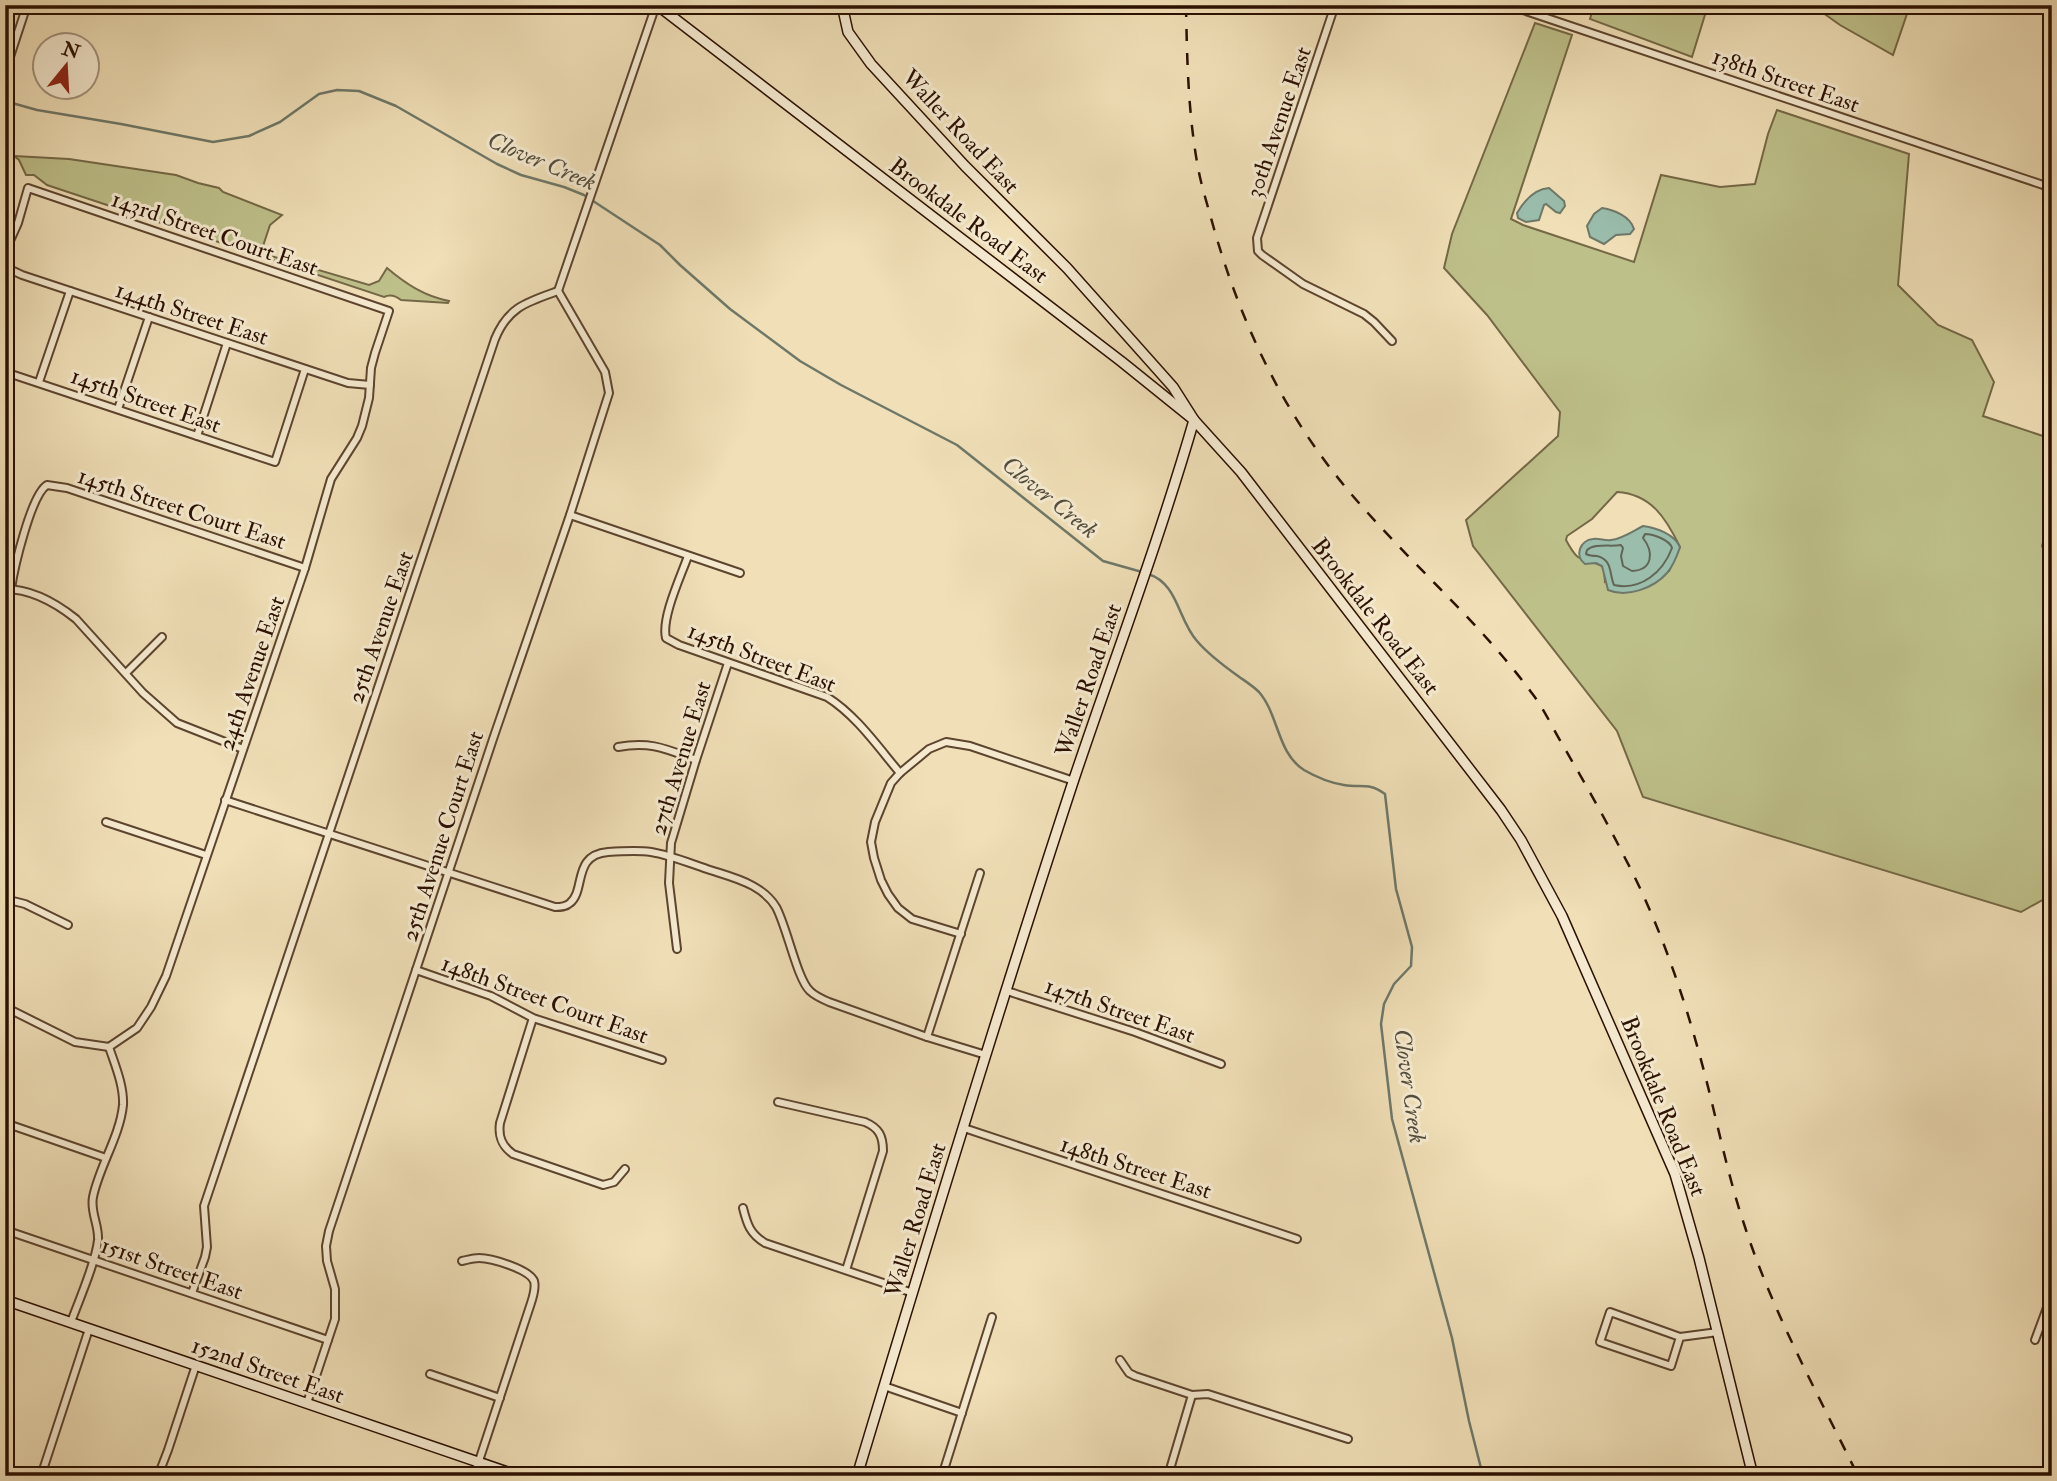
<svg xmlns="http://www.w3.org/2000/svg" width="2057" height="1481" viewBox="0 0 2057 1481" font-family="'IM FELL Double Pica',serif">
	<rect width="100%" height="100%" fill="#f0dfb7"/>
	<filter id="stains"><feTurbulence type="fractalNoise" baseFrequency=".00286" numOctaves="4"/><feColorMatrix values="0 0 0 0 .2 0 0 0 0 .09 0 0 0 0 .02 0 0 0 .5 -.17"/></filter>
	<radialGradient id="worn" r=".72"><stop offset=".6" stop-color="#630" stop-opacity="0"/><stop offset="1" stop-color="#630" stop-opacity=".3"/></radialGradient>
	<!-- green -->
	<g fill="#bec08a" stroke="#746846" stroke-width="2" fill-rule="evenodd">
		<path d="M1594 5H1708L1692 57 1590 19Z"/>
		<path d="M1812 5H1910L1893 55 1840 25Z"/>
		<path d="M1535 23 1572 35 1511 219 1523 225 1634 262 1661 175 1720 187 1755 184 1768 134 1777 110 1909 154 1898 285 1938 325 1972 340 1994 382 1983 416 2052 439V514L2042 546 2052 566V589L2044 632 2043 674 2052 677V880L2046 898 2021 912 1643 797 1617 731 1473 546 1466 520 1558 436 1560 412 1487 315 1444 268 1452 234ZM1617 492C1651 494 1666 518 1680 547L1669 571 1605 582 1604 571 1602 566C1580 555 1580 566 1566 540L1567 536 1592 519Z"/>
		<path d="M14 156 69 159 176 175 198 183 219 188 223 192 282 215 270 225 263 246 271 256 369 285 379 281 387 268C406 284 424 296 449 301L448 303 401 300C396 296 390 294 384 297L47 185 34 175H26L19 160Z"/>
	</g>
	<!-- water -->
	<g fill="#9abdac" stroke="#6e7868" stroke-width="2">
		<path d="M1549 188 1564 201 1565 206 1560 213 1556 212 1546 204 1544 205 1539 220 1526 222 1518 218 1517 213C1524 201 1534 189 1549 188Z"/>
		<path d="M1602 208C1614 210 1630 216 1634 229L1630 234 1616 235 1604 244 1590 237 1587 226 1594 214Z"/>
		<path d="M1643 526C1657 528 1674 534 1680 547 1677 556 1673 566 1667 573 1654 588 1627 598 1608 590L1602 566 1596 563 1585 564C1574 556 1580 540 1593 539 1599 538 1605 541 1611 540 1622 539 1633 531 1643 526Z"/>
	</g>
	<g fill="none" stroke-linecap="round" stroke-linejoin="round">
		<!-- shore -->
		<path stroke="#626656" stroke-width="2" d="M1645 534C1653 534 1670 540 1672 548 1663 572 1641 591 1614 585 1609 574 1613 560 1597 556 1594 556 1590 556 1586 554L1587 550C1595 543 1610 547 1621 545L1623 548 1621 556 1623 566 1632 571C1653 570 1654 552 1643 538Z"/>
		<!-- stream -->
		<g stroke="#6e7868" stroke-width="2.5">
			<path d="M5 101 37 110 121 124 213 142 249 136 280 122 319 94 337 90 359 91 396 106 497 164 521 175 564 187 584 195 660 245 680 265 730 309 800 361 841 385 957 445 1103 561 1142 572"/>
			<path d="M1148 574C1178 583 1178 620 1197 641 1208 654 1224 666 1238 676 1245 681 1253 686 1259 692 1279 715 1277 753 1304 770 1316 777 1331 783 1344 785 1361 788 1369 782 1385 794L1396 889 1412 947 1411 966 1394 984 1384 1004 1381 1024 1392 1119 1452 1338 1469 1421 1483 1476"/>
		</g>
		<defs>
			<g id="street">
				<path d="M1335 5 1257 238 1258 251 1262 255 1303 284 1364 314 1374 322 1392 341"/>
				<path d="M1508 5 2052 188"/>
				<path d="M5 72 27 5"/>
				<path d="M5 252 18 223 28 188 389 311 375 353 371 368 369 398 362 426 357 438 331 479 305 568 166 976 151 1007 137 1028 109 1047 75 1042 5 1007"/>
				<path d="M5 267 22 275 348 383 370 385"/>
				<path d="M558 291 656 5"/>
				<path d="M5 372 275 462 305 369"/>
				<path d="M39 382 70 291"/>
				<path d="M118 409 149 317"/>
				<path d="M197 436 227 343"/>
				<path d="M570 515 740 573"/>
				<path d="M688 556C681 576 661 618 666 638L679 645 827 697C856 715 878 747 900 773"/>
				<path d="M5 589C32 589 56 603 76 619L143 693 177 723 243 749"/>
				<path d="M11 589C14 568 31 495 47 485L67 488 305 568"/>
				<path d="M126 673 162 637"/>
				<path d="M5 714 10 728 5 747"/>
				<path d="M618 747C651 741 666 749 696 760"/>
				<path d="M225 800 555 907C560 907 566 907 570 903 586 890 572 855 608 852 622 851 638 850 651 852 670 855 689 863 707 869 722 874 739 878 753 886 762 891 770 897 776 907 787 927 797 979 810 991 815 996 822 999 829 1002L927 1037 986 1055"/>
				<path d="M106 822 206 855"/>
				<path d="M5 899 25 904 68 925"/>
				<path d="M961 934 912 919 898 908 888 894 881 880 874 858 871 842 875 822 891 783 900 773 929 749 946 742 970 746 1074 781"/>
				<path d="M677 949 669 883 671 843 696 760 728 663"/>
				<path d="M416 970 491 996 533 1018 662 1060"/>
				<path d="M1007 991 1135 1032 1221 1064"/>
				<path d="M533 1018 500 1123C498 1137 502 1146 513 1154L603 1185 614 1182 625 1169"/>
				<path d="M927 1037 980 873"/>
				<path d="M778 1102 865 1122C879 1128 883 1136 883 1151L846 1270"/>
				<path d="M5 1123 106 1158"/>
				<path d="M964 1128 1297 1239"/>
				<path d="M743 1208C747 1224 750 1234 765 1243L913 1293"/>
				<path d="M5 1230 328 1340"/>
				<path d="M462 1261C467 1260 473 1258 479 1258 491 1258 529 1269 534 1281 536 1288 533 1297 531 1303L474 1476"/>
				<path d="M192 1293 205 1257 207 1247 204 1206 495 339C508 307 527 302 558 291"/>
				<path d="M71 1322C79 1300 96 1262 98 1240 99 1225 90 1212 93 1197 99 1167 120 1136 123 1105 124 1086 115 1065 109 1047"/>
				<path d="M1680 1337 1671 1366 1600 1342 1610 1312 1680 1337 1718 1332"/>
				<path d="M2035 1340 2052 1294"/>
				<path d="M1120 1360 1129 1373 1135 1376 1192 1395 1208 1394 1348 1439"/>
				<path d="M430 1374 500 1398"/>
				<path d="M884 1386 962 1413"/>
				<path d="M307 1403 335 1319V1289L327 1261 326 1246 329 1231 494 736 570 515 609 393 605 372 558 291"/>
				<path d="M41 1476 89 1329"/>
				<path d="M158 1476 168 1450 196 1365"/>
				<path d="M942 1476 992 1317"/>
				<path d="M1168 1476 1192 1395"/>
			</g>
			<g id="secondary">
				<path d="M657 5 1122 362 1194 420 1241 472 1501 810 1521 840 1562 916 1675 1174 1699 1258 1753 1476"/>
				<path d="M842 5 848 32 871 64 965 166 1067 268 1173 387 1194 420C1159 541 1114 660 1074 779 998 1010 927 1243 857 1476"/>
				<path d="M5 1300 519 1476"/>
			</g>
		</defs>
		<!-- street casing -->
		<use href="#street" stroke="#5c442e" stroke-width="10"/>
		<!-- secondary casing -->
		<use href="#secondary" stroke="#2b1001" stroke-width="12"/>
		<!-- street -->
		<use href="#street" stroke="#f5ead0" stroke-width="6"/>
		<!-- secondary -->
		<use href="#secondary" stroke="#f5ead0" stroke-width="9"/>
		<!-- rail -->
		<path stroke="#2b1001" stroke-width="2.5" stroke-dasharray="12 12" stroke-linecap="butt" d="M1186 5C1187 58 1188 110 1197 162 1200 181 1206 200 1211 218 1234 303 1270 386 1322 457 1384 542 1469 608 1531 692 1543 707 1551 725 1561 742 1583 780 1605 818 1625 858 1660 924 1686 1002 1705 1075 1718 1125 1728 1177 1745 1227 1773 1313 1818 1394 1858 1476"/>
	</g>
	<g text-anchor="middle" stroke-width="6" stroke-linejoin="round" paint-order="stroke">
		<!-- street labels -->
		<g font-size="23" fill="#2b1001" stroke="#f5ead0">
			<text transform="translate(1786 80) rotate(19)" y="8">138th Street East</text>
			<text transform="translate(1278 122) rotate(-71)" y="8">30th Avenue East</text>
			<text transform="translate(961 131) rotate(47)" y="8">Waller Road East</text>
			<text transform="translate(969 220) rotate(37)" y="8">Brookdale Road East</text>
			<text transform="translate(215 233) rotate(19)" y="8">143rd Street Court East</text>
			<text transform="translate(192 313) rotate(18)" y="8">144th Street East</text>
			<text transform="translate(146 400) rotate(19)" y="8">145th Street East</text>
			<text transform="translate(182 508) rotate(18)" y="8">145th Street Court East</text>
			<text transform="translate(1376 616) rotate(52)" y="8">Brookdale Road East</text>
			<text transform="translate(380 627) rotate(-71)" y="8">25th Avenue East</text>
			<text transform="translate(762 657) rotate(21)" y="8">145th Street East</text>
			<text transform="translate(251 673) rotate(-71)" y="8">24th Avenue East</text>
			<text transform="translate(1088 680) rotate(-71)" y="8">Waller Road East</text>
			<text transform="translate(680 758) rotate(-73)" y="8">27th Avenue East</text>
			<text transform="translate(442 836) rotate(-72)" y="8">25th Avenue Court East</text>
			<text transform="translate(545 999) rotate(20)" y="8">148th Street Court East</text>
			<text transform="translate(1120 1010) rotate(19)" y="8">147th Street East</text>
			<text transform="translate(1664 1106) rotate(68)" y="8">Brookdale Road East</text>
			<text transform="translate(1136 1167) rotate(18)" y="8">148th Street East</text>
			<text transform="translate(915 1220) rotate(-73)" y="8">Waller Road East</text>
			<text transform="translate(172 1268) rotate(19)" y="8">151st Street East</text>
			<text transform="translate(268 1370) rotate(19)" y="8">152nd Street East</text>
		</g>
		<!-- water labels -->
		<g font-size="24" font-style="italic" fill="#524d3d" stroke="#f5ead0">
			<text transform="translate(542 161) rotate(23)" y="8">Clover Creek</text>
			<text transform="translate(1050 497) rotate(39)" y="8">Clover Creek</text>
			<text transform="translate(1410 1086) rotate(82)" y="8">Clover Creek</text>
		</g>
	</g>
	<!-- margin -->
	<rect width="2057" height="1481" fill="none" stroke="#f0dfb7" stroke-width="28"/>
	<rect x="7" y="7" width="2043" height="1467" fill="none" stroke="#2b1001" stroke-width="3.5"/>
	<rect x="14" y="14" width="2029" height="1453" fill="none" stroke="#2b1001" stroke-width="2"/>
	<!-- north arrow -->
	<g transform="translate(66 66) rotate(18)"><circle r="33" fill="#f5ead0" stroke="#a4937d" stroke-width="2"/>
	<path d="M0-5L12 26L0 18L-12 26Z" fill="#8f2418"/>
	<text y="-10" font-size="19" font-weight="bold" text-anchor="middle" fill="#2b1001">N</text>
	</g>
	<rect width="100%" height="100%" filter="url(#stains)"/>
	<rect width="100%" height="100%" fill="url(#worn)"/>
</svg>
